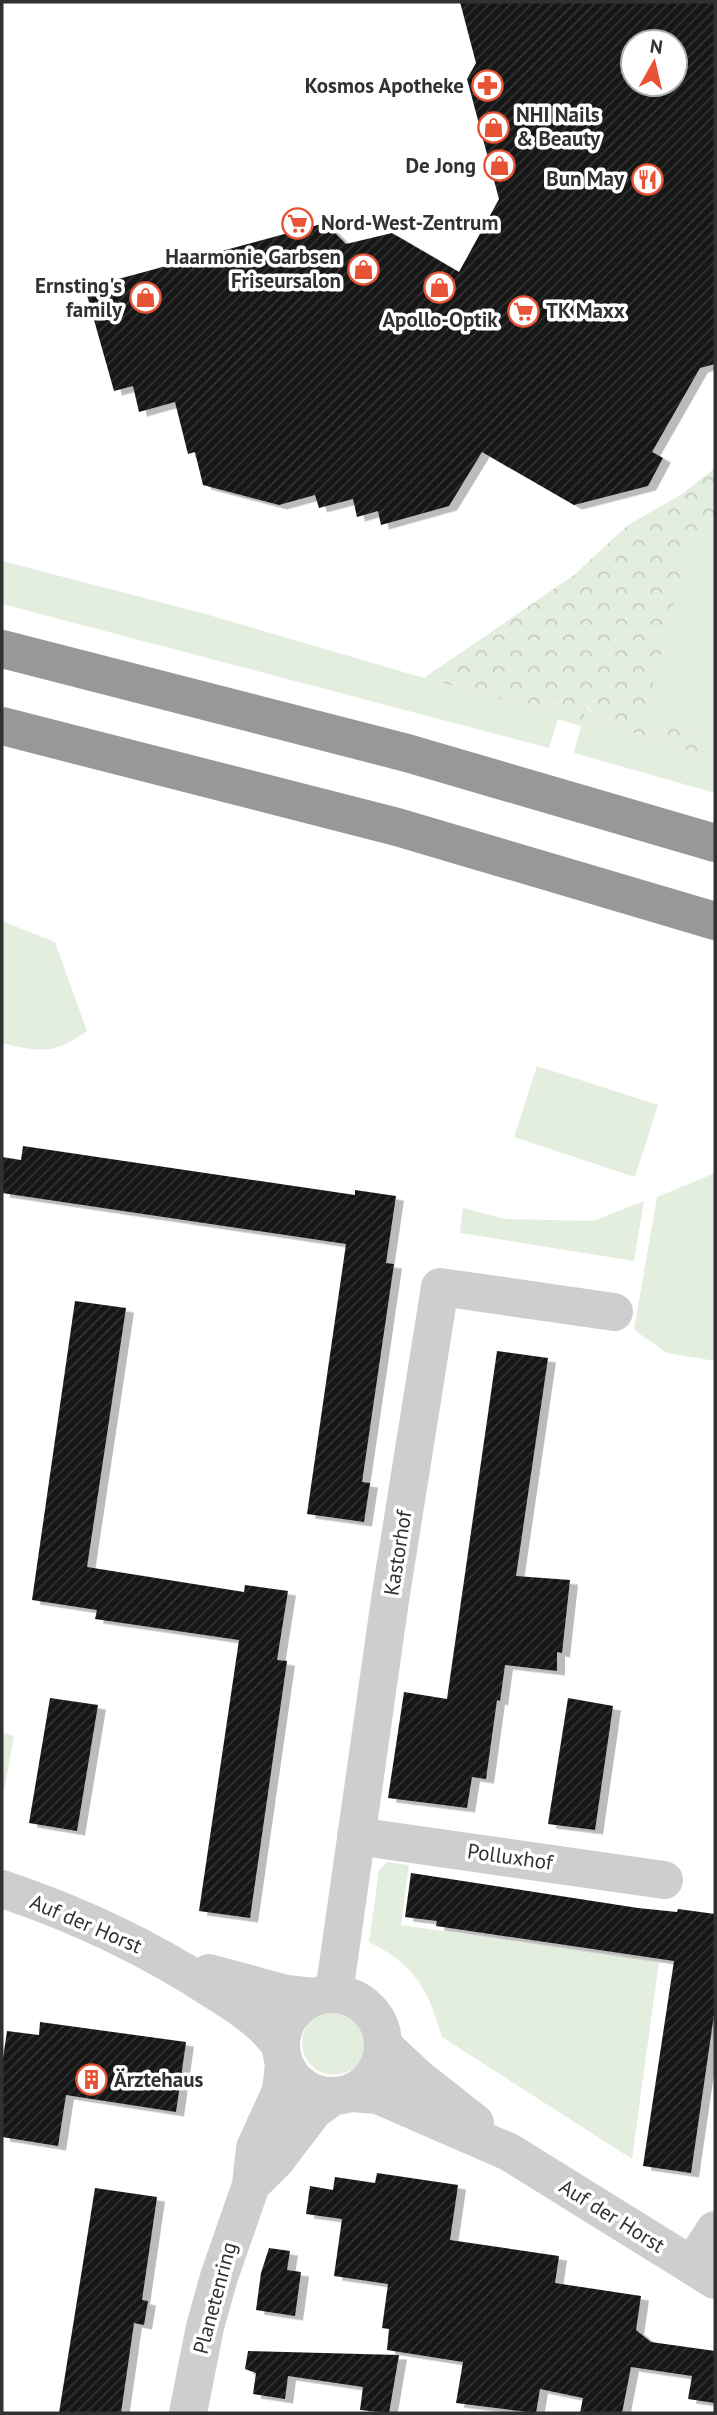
<svg xmlns="http://www.w3.org/2000/svg" width="717" height="2415" viewBox="0 0 717 2415" font-family="'PT Sans',sans-serif">
	<defs>
		<pattern id="forest-crowns" width="20" height="18" patternUnits="userSpaceOnUse" patternTransform="scale(1.75)"><rect width="20" height="18" fill="#e4eedf"/><path d="M2 6a3 3 0 1 1 6 0M12 15a3 3 0 1 1 6 0" fill="none" stroke="#c4cdc0"/></pattern>
		<pattern id="building-hatch" width="6" height="6" patternUnits="userSpaceOnUse" patternTransform="scale(1.75)"><rect width="6" height="6" fill="#181818"/><path d="M-1 1l2-2M0 6l6-6M5 7l2-2" fill="none" stroke="#313131"/></pattern>
		<filter id="shadow"><feDropShadow dx="8" dy="4.5" stdDeviation="0" flood-color="#0004"/></filter>
	</defs>
	<rect width="100%" height="100%" fill="#fff"/>
	<!-- green -->
	<g fill="#e4eedf">
		<path d="M694 529 715 534V739L643 718Z"/>
		<path d="M2 561 202 613 424 678 539 709 564 700 549 748 2 604Z"/>
		<path d="M586 705 599 722 715 759V793L574 753Z"/>
		<path d="M2 921 55 942 87 1031C53 1055 41 1052 2 1043Z"/>
		<path d="M537 1066 658 1105 635 1177 514 1137Z"/>
		<path d="M715 1173V1361L667 1353 634 1330 657 1197Z"/>
		<path d="M644 1201 634 1261 460 1233 463 1208 506 1219 593 1221Z"/>
		<path d="M2 1733 14 1736 2 1802Z"/>
		<path d="M387 1862 409 1865 401 1925 659 1962 632 2159 442 2037C428 1989 415 1965 369 1942L379 1870Z"/>
		<circle cx="334" cy="2043" r="32"/>
	</g>
	<!-- forest -->
	<path fill="url(#forest-crowns)" d="M715 468V534L694 530 644 718 715 739V759L599 722 587 705 581 726 557 719 563 700 539 709 424 678 574 575 628 525 682 494Z"/>
	<!-- building -->
	<g fill="url(#building-hatch)" fill-rule="evenodd" filter="url(#shadow)">
		<path d="M460 2H715V364L700 368 652 452 663 458 648 486 574 505 482 452 449 506 381 525 378 511 357 517 353 499 319 508 315 495 279 505 203 485 195 452 188 454 175 402 139 412 133 386 114 391 85 288 325 223 346 244 392 233 459 272 499 199 467 79 476 63ZM633 42H675V84H633Z"/>
		<path d="M23 1146 355 1195V1190L396 1196 386 1263 394 1264 362 1482 370 1483 364 1522 307 1514 346 1244 2 1193V1157L21 1160Z"/>
		<path d="M75 1301 126 1308 87 1567 244 1592 245 1585 288 1591 277 1660 287 1661 250 1918 199 1911 239 1640 95 1619 97 1610 32 1600Z"/>
		<path d="M497 1351 548 1358 516 1576 570 1580 562 1653 557 1652V1671L505 1665 500 1701 497 1700 486 1779 472 1777 467 1808 388 1798 404 1692 447 1699Z"/>
		<path d="M50 1698 98 1705 77 1831 29 1823Z"/>
		<path d="M568 1698 613 1706 595 1830 548 1824Z"/>
		<path d="M411 1873 638 1908 677 1912 678 1909 715 1914V2008L691 2173 643 2166 674 1961 436 1926 437 1921 405 1917Z"/>
		<path d="M40 2022 186 2042 176 2112 66 2095 58 2146 2 2137V2065L7 2031 39 2035Z"/>
		<path d="M377 2173 458 2185 450 2240 559 2256 555 2283 641 2296 636 2330 651 2342 715 2351V2403L688 2399 692 2376 631 2367 622 2413H580L583 2398 540 2389 536 2413 456 2403 463 2362 387 2350 389 2329 382 2328 388 2284 334 2276 342 2219 306 2214 310 2186 333 2190 335 2177 375 2183Z"/>
		<path d="M95 2188 157 2197 142 2300 148 2301 144 2325 134 2323 121 2413H59Z"/>
		<path d="M269 2248 290 2251 287 2270 301 2272 295 2316 256 2310 261 2273Z"/>
		<path d="M248 2351 399 2355 389 2413 360 2410 363 2387 288 2376 285 2399 253 2394 256 2373 245 2369Z"/>
	</g>
	<g fill="none" stroke-linecap="round" stroke-linejoin="round">
		<!-- minor -->
		<g stroke="#cecece" stroke-width="38">
			<path d="M356 1836 664 1880"/>
			<path d="M2 1889C77 1914 149 1948 215 1991 239 2006 263 2021 280 2045"/>
			<path d="M209 1973 286 1994 313 1997"/>
			<path d="M334 1993 390 1600 440 1287 614 1312"/>
			<circle cx="332" cy="2045" r="51"/>
			<path d="M384 2046 418 2078 475 2123"/>
			<path d="M352 2093 378 2095 509 2152 715 2280"/>
			<path d="M251 2185 276 2160 314 2110 332 2097"/>
			<path d="M692 2265 715 2230"/>
			<path d="M188 2413 205 2327 219 2277 251 2185 255 2148 281 2091 284 2065"/>
		</g>
		<!-- highway -->
		<g stroke="#989898" stroke-width="38">
			<path d="M2 649 407 753 715 843"/>
			<path d="M2 726 397 827 715 921"/>
		</g>
	</g>
	<!-- icons -->
	<defs>
		<symbol id="pharmacy-ring" viewBox="-11 -11 22 22"><circle r="9.5" fill="#fff" stroke="#e75334" stroke-width="1.5"/><path d="M-2-6h4v4h4v4h-4v4h-4v-4h-4v-4h4Z" fill="#e75334"/></symbol>
		<symbol id="shop-ring" viewBox="-11 -11 22 22"><circle r="9.5" fill="#fff" stroke="#e75334" stroke-width="1.5"/><path d="M-5-2.5h2.3a2.7 3.5 0 0 1 5.4 0H5L5.5 6h-11ZM-1.5-2.5h3a1.5 2.3 0 0 0-3 0Z" fill="#e75334"/></symbol>
		<symbol id="restaurant-ring" viewBox="-11 -11 22 22"><circle r="9.5" fill="#fff" stroke="#e75334" stroke-width="1.5"/><path d="M-5-6h1v4h1v-4h1v4h1v-4h1v5L-1.5 .5V6h-2V.5L-5-1ZM5-6V6H3V1.5H1.5Q1.5-4 5-6Z" fill="#e75334"/></symbol>
		<symbol id="supermarket-ring" viewBox="-11 -11 22 22"><circle r="9.5" fill="#fff" stroke="#e75334" stroke-width="1.5"/><path d="M-6-5.5h2.5l.6 2H6L4.5 2H-2.5L-4.4-4H-6ZM-1.5 3.2a1.3 1.3 0 1 0 .1 0ZM3 3.2a1.3 1.3 0 1 0 .1 0Z" fill="#e75334"/></symbol>
		<symbol id="building-ring" viewBox="-11 -11 22 22"><circle r="9.5" fill="#fff" stroke="#e75334" stroke-width="1.5"/><path d="M-4-6H4V6H1V3H-1V6H-4ZM-2.5-4.3h1.7v1.8h-1.7ZM.8-4.3h1.7v1.8H.8ZM-2.5-1h1.7V.8h-1.7ZM.8-1h1.7V.8H.8Z" fill="#e75334"/></symbol>
	</defs>
	<g fill-rule="evenodd">
		<use href="#pharmacy-ring" x="470" y="68" width="35" height="35"/>
		<use href="#shop-ring" x="476" y="110" width="35" height="35"/>
		<use href="#shop-ring" x="482" y="148" width="35" height="35"/>
		<use href="#restaurant-ring" x="630" y="162" width="35" height="35"/>
		<use href="#supermarket-ring" x="280" y="206" width="35" height="35"/>
		<use href="#shop-ring" x="346" y="252" width="35" height="35"/>
		<use href="#shop-ring" x="422" y="270" width="35" height="35"/>
		<use href="#shop-ring" x="128" y="280" width="35" height="35"/>
		<use href="#supermarket-ring" x="506" y="294" width="35" height="35"/>
		<use href="#building-ring" x="74" y="2062" width="35" height="35"/>
	</g>
	<g text-anchor="middle" stroke-width="7" stroke-linejoin="round" paint-order="stroke">
		<!-- poi labels -->
		<g font-size="21" font-weight="bold" fill="#313131" stroke="#fff" text-anchor="end">
			<text x="464" y="93">Kosmos Apotheke</text>
			<text x="516" y="122" text-anchor="start">NHI Nails<tspan x="516" dy="24">&amp; Beauty</tspan></text>
			<text x="476" y="173">De Jong</text>
			<text x="624" y="186">Bun May</text>
			<text x="321" y="230" text-anchor="start">Nord-West-Zentrum</text>
			<text x="341" y="264">Haarmonie Garbsen<tspan x="341" dy="24">Friseursalon</tspan></text>
			<text x="122" y="293">Ernsting's<tspan x="122" dy="24">family</tspan></text>
			<text x="546" y="318" text-anchor="start">TK Maxx</text>
			<text x="440" y="327" text-anchor="middle">Apollo-Optik</text>
			<text x="114" y="2087" text-anchor="start">Ärztehaus</text>
		</g>
		<!-- street labels -->
		<g font-size="21" fill="#313131" stroke="#fff">
			<text transform="translate(398 1553) rotate(-81)" y="7">Kastorhof</text>
			<text transform="translate(510 1857) rotate(8)" y="7">Polluxhof</text>
			<text transform="translate(86 1924) rotate(23)" y="7">Auf der Horst</text>
			<text transform="translate(612 2216) rotate(32)" y="7">Auf der Horst</text>
			<text transform="translate(215 2298) rotate(-75)" y="7">Planetenring</text>
		</g>
	</g>
	<!-- border -->
	<rect width="717" height="2415" fill="none" stroke="#313131" stroke-width="7"/>
	<!-- north arrow -->
	<g transform="translate(654 63) rotate(8)"><circle r="33" fill="#ffffff" stroke="#adadad" stroke-width="2"/>
	<path d="M0-5L12 26L0 18L-12 26Z" fill="#e75334"/>
	<text y="-10" font-size="19" font-weight="bold" text-anchor="middle" fill="#313131">N</text>
	</g>
</svg>
